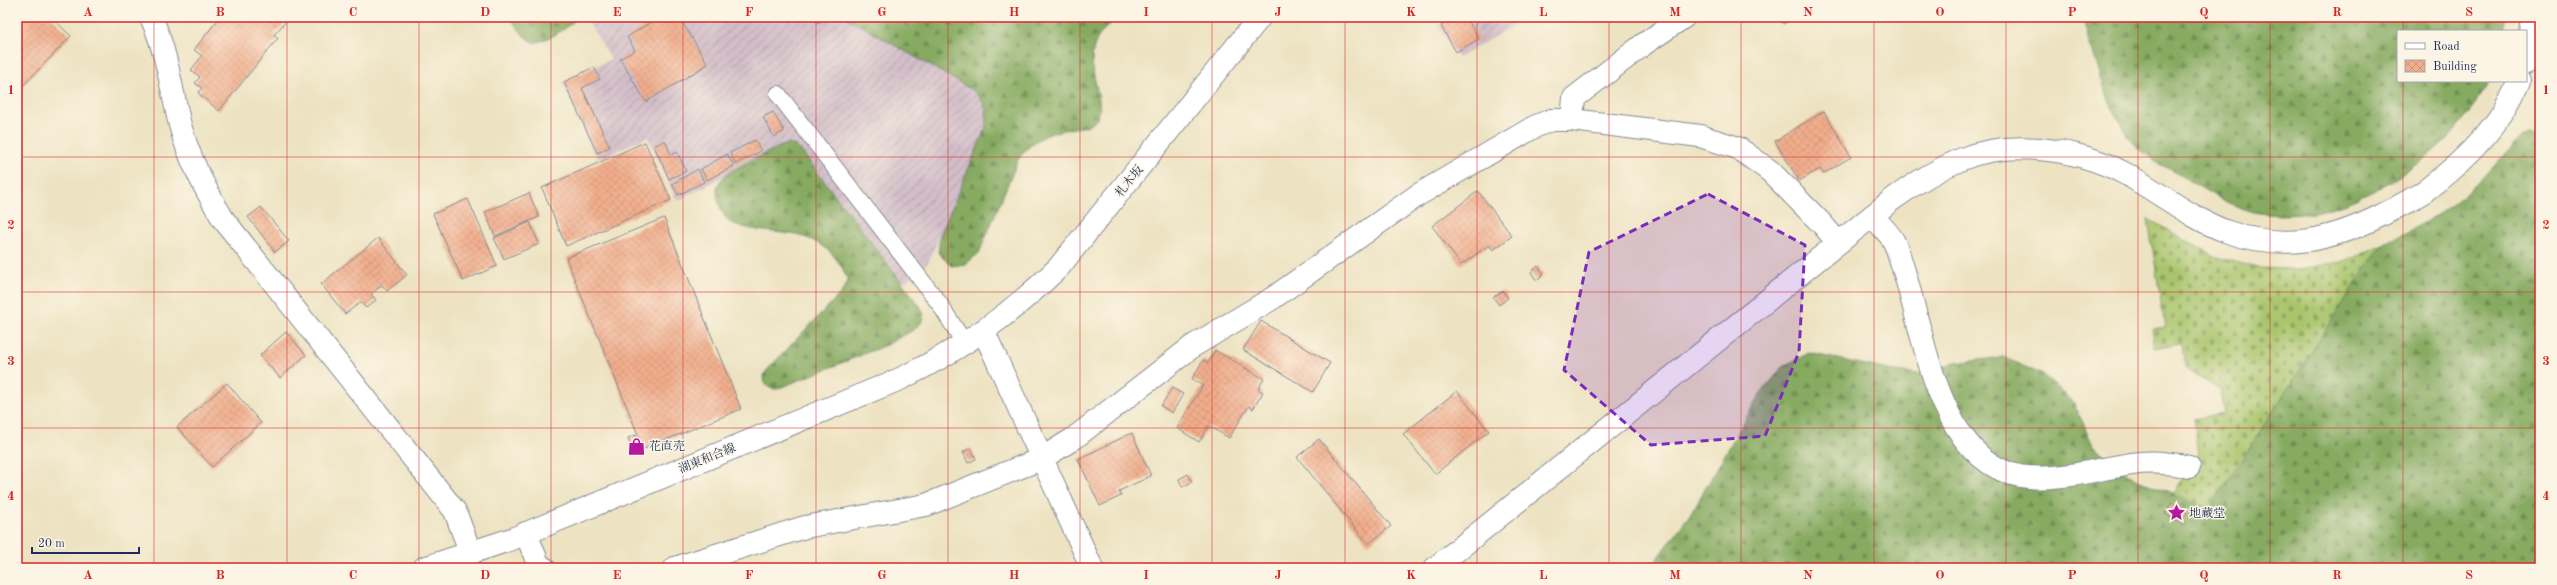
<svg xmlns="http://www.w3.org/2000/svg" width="2557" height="585" viewBox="0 0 2557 585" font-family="'Old Standard TT','Noto Serif JP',serif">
	<defs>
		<pattern id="industrial-furrows" width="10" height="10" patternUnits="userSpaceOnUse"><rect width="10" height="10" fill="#d2bdc8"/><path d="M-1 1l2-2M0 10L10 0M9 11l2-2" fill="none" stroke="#aa9aa6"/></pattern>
		<pattern id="forest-firs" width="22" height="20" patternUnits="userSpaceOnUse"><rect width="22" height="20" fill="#86aa60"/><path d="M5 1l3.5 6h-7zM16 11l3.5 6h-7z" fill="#6d8b52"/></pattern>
		<pattern id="cemetery-stones" width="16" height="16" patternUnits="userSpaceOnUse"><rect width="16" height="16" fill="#a9c56c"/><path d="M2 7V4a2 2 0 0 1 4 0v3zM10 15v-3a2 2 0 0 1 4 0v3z" fill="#89a05c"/></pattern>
		<pattern id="building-cross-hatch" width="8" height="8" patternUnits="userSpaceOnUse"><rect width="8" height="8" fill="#f2ae8c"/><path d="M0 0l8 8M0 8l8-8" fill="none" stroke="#cf967b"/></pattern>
	</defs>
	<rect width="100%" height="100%" fill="#fcf5e5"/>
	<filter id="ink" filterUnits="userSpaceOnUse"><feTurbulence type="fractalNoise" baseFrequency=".025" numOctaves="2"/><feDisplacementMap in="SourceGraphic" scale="8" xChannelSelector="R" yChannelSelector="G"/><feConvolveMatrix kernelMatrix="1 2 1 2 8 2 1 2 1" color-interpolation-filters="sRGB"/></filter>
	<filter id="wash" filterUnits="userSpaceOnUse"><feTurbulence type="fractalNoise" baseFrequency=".012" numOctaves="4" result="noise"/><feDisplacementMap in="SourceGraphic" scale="16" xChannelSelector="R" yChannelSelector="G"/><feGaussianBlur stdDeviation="0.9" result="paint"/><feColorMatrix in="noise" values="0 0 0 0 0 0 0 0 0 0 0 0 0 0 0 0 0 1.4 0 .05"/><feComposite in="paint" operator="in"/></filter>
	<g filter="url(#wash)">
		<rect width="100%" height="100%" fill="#ede3c2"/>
		<!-- industrial -->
		<g fill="url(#industrial-furrows)">
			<path d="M585 17H846L975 91 984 101 988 113 986 127 928 263 903 283 796 146H781L677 201 648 137 598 159 563 82 611 59Z"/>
			<path d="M1451 17H1528L1458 58 1438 25Z"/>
		</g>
		<!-- forest -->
		<g fill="url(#forest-firs)" stroke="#506c5f">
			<path d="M509 17H578C567 29 550 39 534 43L525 37Z"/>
			<path d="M846 17H1121C1062 49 1116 102 1094 122 1089 127 1080 127 1074 128 1049 132 1032 139 1018 160L979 253 966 264 951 266 938 253 940 236 986 127C988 111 986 103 974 91Z"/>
			<path d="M2082 17H2505V18L2504 31H2398V81H2491L2490 83C2474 105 2458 130 2437 148 2391 187 2328 221 2267 214 2240 212 2215 196 2193 183 2172 170 2147 159 2131 140 2106 108 2095 55 2082 17Z"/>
			<path d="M2531 132H2540V568H1651L1693 510 1760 394 1784 366 1809 353 1889 370 1919 374 1954 363 2003 357 2041 374 2074 403 2092 443 2113 464 2136 479 2210 508 2381 245C2414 229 2447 212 2474 186 2495 166 2505 149 2531 132Z"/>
			<path d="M788 144 796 146 801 151 920 306 924 314 921 323 915 329 886 345 777 389C768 389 765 386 763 377L767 370 841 293 848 282C844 269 839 261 829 251 800 226 770 237 737 225 726 222 722 214 719 203 717 197 715 189 719 183 727 169 766 154 781 146Z"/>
		</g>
		<!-- cemetery -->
		<path fill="url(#cemetery-stones)" stroke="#627a65" d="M2148 219 2217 257 2257 268 2299 269 2341 262 2381 245 2210 508 2172 495 2198 455 2193 419 2224 413 2220 390 2185 367 2182 344 2154 347 2151 329 2165 327Z"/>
		<g id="blocks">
			<!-- building -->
			<g fill="url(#building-cross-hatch)">
				<path d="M17 17H51L71 36 17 92Z"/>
				<path d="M220 17H281L286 21 274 35 278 38 219 111 198 93 202 88 195 83 200 77 191 70 202 56 194 50Z"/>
				<path d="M659 17H679L708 64 646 102 620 59 635 50 627 37Z"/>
				<path d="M815 17H829L818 23Z"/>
				<path d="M1457 17H1466L1479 39 1456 52 1441 26Z"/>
				<path d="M1779 17H1797L1783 24Z"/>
				<path d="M594 67 600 79 582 88 610 147 597 153 564 82Z"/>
				<path d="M1824 111 1851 157 1823 174 1820 169 1799 181 1775 141Z"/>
				<path d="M773 112 784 131 774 137 763 117Z"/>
				<path d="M665 140 671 155 677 152 686 171 669 179 654 146Z"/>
				<path d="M755 140 761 151 736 164 730 153Z"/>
				<path d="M645 142 671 200 566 246 542 188Z"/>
				<path d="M727 154 734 166 707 180 701 169Z"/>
				<path d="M698 169 704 182 678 195 672 184Z"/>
				<path d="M1478 191 1512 236 1493 250 1489 245 1461 265 1432 226Z"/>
				<path d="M529 193 539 217 495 236 485 212Z"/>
				<path d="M468 199 497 266 463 281 433 214Z"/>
				<path d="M261 207 289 241 275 252 248 217Z"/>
				<path d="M664 218 741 409 644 449 566 258Z"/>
				<path d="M530 222 539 244 504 259 494 238Z"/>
				<path d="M378 238 407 275 387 291 382 285 371 294 376 300 366 308 361 302 345 314 321 284Z"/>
				<path d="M1538 266 1544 274 1537 281 1531 272Z"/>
				<path d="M1503 291 1508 298 1499 305 1493 297Z"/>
				<path d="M1261 321 1330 363 1313 392 1243 350Z"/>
				<path d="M286 332 306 355 280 378 260 355Z"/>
				<path d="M1215 350 1264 379 1258 389 1263 392 1253 409 1249 406 1229 438 1209 426 1199 442 1177 428 1203 385 1192 379 1203 360 1208 363Z"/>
				<path d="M227 383 261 423 212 467 177 427Z"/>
				<path d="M1172 388 1183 394 1172 413 1161 406Z"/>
				<path d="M1457 391 1489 431 1435 474 1403 434Z"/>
				<path d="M1132 433 1151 476 1119 491 1121 496 1100 506 1078 459Z"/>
				<path d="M636 435 644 454 636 457 628 438Z"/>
				<path d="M1319 439 1391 526 1368 544 1297 457Z"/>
				<path d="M971 448 976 459 968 463 963 452Z"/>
				<path d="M1188 474 1192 482 1182 487 1179 479Z"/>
				<path d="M2172 503 2187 513 2180 523 2165 514Z"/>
			</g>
		</g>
	</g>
	<g filter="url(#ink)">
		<use href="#blocks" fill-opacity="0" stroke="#848990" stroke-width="1"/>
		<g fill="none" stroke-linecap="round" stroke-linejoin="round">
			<defs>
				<path id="lane" d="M778 94 939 303 965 344"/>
				<g id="street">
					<path d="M151 17C167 52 171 88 180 125 189 159 205 189 223 219L455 511 471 554"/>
					<path d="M2526 63 2532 17"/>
					<path d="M1572 120 1574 98 1644 44 1684 17"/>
					<path d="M1872 216C1879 224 1891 234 1895 244 1923 313 1931 459 2020 476 2057 482 2096 469 2132 464 2151 461 2170 463 2189 467"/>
					<path d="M526 533 539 566 544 568"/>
					<path d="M675 568 805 527 926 505 1041 459 1073 439 1193 346 1273 298 1418 195 1534 127 1551 120H1572L1700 136 1738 148 1770 171 1823 225 1838 243"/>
					<path d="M1435 568 1893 199C1915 183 1936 170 1962 159 2010 139 2079 149 2124 173 2158 191 2191 219 2228 232 2284 251 2330 241 2382 215 2397 207 2412 200 2426 190 2463 162 2502 125 2519 81"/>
				</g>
				<g id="secondary">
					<path d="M984 332 1092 568"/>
					<path d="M424 568 512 539 900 379C962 349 1010 315 1059 267L1260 17"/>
				</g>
			</defs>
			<!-- lane casing -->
			<use href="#lane" stroke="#848990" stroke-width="18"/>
			<!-- street casing -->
			<use href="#street" stroke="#848990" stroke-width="24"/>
			<!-- secondary casing -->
			<use href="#secondary" stroke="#848990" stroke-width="24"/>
			<!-- lane -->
			<use href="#lane" stroke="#fff" stroke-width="16"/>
			<!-- street -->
			<use href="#street" stroke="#fff" stroke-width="22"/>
			<!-- secondary -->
			<use href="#secondary" stroke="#fff" stroke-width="22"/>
		</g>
	</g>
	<!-- marked area -->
	<path fill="#7b2cbf" fill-opacity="0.2" stroke="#7b2cbf" stroke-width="3" stroke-dasharray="8 5" stroke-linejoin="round" d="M1708 194 1805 245 1799 352 1765 436 1651 445 1564 370 1589 252Z"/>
	<!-- grid -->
	<path fill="none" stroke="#d62828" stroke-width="1" stroke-opacity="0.55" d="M154 17V568M287 17V568M419 17V568M551 17V568M683 17V568M816 17V568M948 17V568M1080 17V568M1212 17V568M1345 17V568M1477 17V568M1609 17V568M1741 17V568M1874 17V568M2006 17V568M2138 17V568M2270 17V568M2403 17V31M2403 81V568M17 157H2540M17 292H2540M17 428H2540"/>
	<!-- icons -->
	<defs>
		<symbol id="shop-bare" viewBox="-9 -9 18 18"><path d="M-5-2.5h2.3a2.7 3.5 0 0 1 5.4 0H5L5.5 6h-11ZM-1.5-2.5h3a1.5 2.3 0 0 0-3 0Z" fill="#b5179e" stroke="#fcf5e5" stroke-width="2.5" paint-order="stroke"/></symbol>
		<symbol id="sight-bare" viewBox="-9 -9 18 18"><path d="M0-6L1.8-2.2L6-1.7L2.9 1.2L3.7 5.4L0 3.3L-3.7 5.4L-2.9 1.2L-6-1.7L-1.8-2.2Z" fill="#b5179e" stroke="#fcf5e5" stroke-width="2.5" paint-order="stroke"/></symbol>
	</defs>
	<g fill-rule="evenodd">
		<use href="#shop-bare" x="624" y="434" width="25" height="25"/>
		<use href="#sight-bare" x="2164" y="500" width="25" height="25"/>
	</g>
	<g text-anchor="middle" stroke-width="3" stroke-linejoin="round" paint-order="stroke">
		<!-- street labels -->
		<g font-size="12" fill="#1b2f5e" stroke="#fcf5e5">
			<text transform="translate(1129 181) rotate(-51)" y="4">札木坂</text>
			<text transform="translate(707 458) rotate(-22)" y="4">湖東和合線</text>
		</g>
		<!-- poi labels -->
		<g font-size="12" fill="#1b2f5e" stroke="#fcf5e5" text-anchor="start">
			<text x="649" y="450">花直売</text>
			<text x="2189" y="517">地蔵堂</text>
		</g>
	</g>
	<!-- margin -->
	<rect width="2557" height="585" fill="none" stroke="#fcf5e5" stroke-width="44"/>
	<!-- legend -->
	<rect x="2397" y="30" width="130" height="52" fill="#fcf5e5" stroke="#a2a6af"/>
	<rect x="2405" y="43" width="20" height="6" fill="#ffffff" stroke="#a2a6af"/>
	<text x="2433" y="50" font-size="12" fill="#1b2f5e">Road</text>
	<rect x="2405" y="60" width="20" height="12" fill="url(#building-cross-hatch)" stroke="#a2a6af"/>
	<text x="2433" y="70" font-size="12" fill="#1b2f5e">Building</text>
	<!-- scale -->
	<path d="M32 547v6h107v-6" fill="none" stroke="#1b2f5e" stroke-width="2"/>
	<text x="38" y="547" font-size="12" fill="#1b2f5e" stroke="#fcf5e5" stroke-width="3" paint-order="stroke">20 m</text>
	<rect x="22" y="22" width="2513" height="541" fill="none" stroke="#d62828" stroke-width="1.5"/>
	<g font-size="13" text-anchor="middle" font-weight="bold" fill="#d62828">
		<text x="88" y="16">A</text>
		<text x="220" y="16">B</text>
		<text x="353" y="16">C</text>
		<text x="485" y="16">D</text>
		<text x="617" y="16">E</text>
		<text x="749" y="16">F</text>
		<text x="882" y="16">G</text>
		<text x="1014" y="16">H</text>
		<text x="1146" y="16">I</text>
		<text x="1278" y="16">J</text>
		<text x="1411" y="16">K</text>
		<text x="1543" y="16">L</text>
		<text x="1675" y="16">M</text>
		<text x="1808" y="16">N</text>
		<text x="1940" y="16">O</text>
		<text x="2072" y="16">P</text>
		<text x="2204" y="16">Q</text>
		<text x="2337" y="16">R</text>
		<text x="2469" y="16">S</text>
		<text x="11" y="94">1</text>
		<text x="2546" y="94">1</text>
		<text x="11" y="229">2</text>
		<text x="2546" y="229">2</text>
		<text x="11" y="365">3</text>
		<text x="2546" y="365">3</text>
		<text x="11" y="500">4</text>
		<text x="2546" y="500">4</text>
		<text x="88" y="579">A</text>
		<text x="220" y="579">B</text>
		<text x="353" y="579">C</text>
		<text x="485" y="579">D</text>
		<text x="617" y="579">E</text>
		<text x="749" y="579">F</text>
		<text x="882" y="579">G</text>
		<text x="1014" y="579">H</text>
		<text x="1146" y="579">I</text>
		<text x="1278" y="579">J</text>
		<text x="1411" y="579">K</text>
		<text x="1543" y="579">L</text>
		<text x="1675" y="579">M</text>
		<text x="1808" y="579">N</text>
		<text x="1940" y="579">O</text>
		<text x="2072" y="579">P</text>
		<text x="2204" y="579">Q</text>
		<text x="2337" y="579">R</text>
		<text x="2469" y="579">S</text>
	</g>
</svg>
